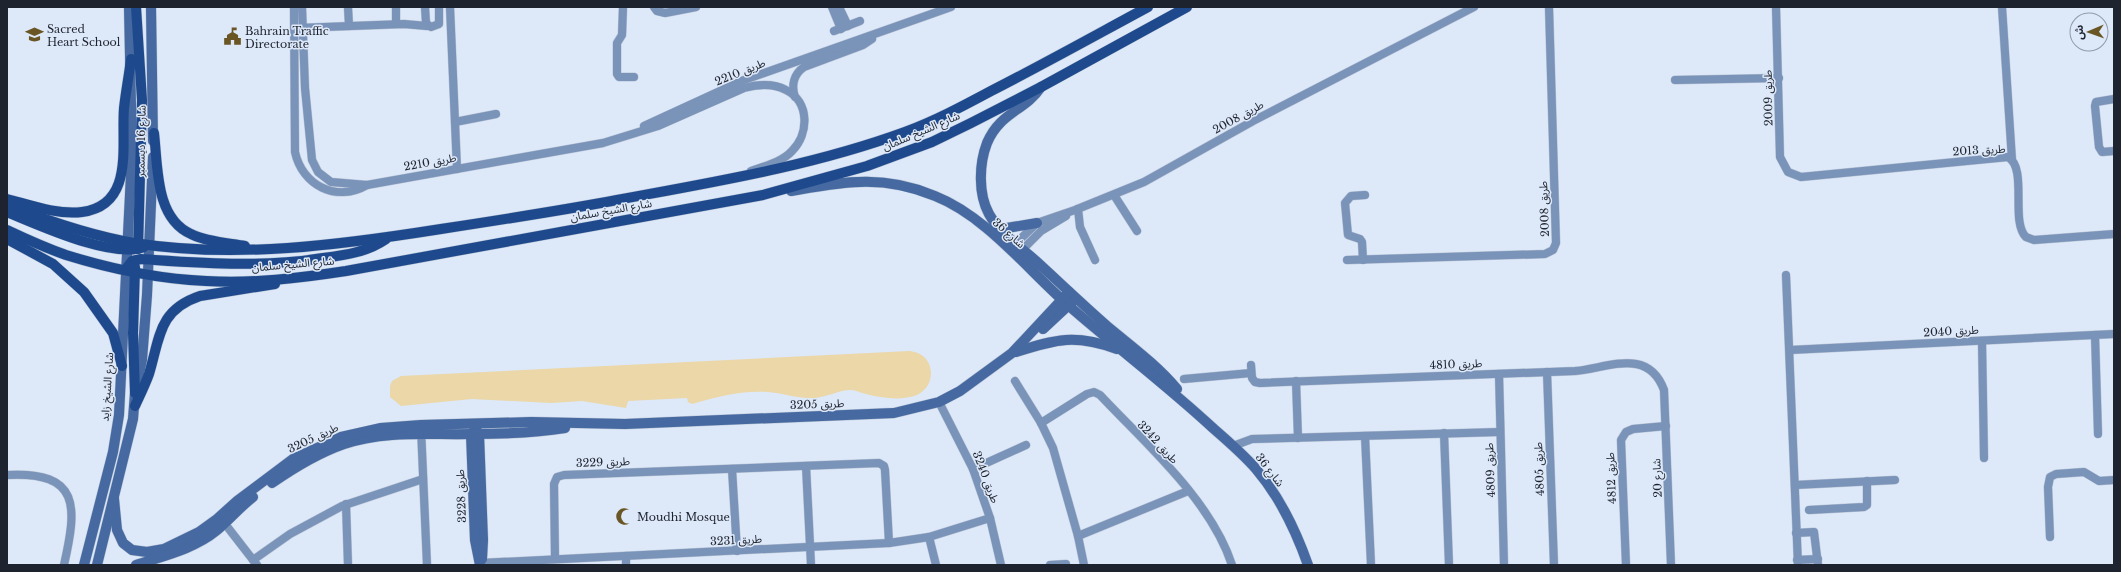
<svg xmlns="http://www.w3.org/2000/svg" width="2121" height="572" viewBox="0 0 2121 572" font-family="'Libre Baskerville','Noto Sans Arabic',serif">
	<rect width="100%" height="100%" fill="#dde8f9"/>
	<!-- green -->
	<path fill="#ebd7a7" d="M910 351C919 353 925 355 929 364 934 376 929 389 917 395 902 401 881 398 866 394 861 393 856 390 851 390 839 390 827 397 815 398 799 399 783 393 767 392 742 390 716 397 692 404L688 402 687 398 628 401 626 408 582 401 551 403 472 399 401 406 390 397V386L392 381 401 376Z"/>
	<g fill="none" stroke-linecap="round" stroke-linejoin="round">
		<defs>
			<g id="street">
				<path d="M294 7 295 152C302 185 336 203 367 185L603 143 658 126 744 88C759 84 773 83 786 90 810 102 809 134 792 151 782 162 765 166 751 171"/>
				<path d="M302 7 305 88 312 160 318 172 331 182 367 185"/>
				<path d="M348 7 349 26"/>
				<path d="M396 7V24"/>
				<path d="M425 7 426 23 431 27 439 24V7"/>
				<path d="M450 7 457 169"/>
				<path d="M623 7 622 35 617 43V74L619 77H634"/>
				<path d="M654 7 657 11 665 13 696 7"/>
				<path d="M832 7 841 29"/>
				<path d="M839 7 848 26"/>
				<path d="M1776 7 1780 157 1788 172 1801 177 2008 157C2028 168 2010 222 2026 237L2034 240 2114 234"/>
				<path d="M2002 7 2012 160"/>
				<path d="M298 28 404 24 427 26"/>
				<path d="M834 31 860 21"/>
				<path d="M1675 80 1779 78"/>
				<path d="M795 97C791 85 794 74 804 67L863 45 872 39"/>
				<path d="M2114 99 2096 102 2095 106 2099 147 2102 152 2114 151"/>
				<path d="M455 122 496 114"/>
				<path d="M644 126 744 80 951 7"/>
				<path d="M1114 195 1137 231"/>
				<path d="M1078 209 1080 227 1095 260"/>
				<path d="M1012 247 1037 223 1075 210 1144 182 1253 121 1474 7"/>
				<path d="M1019 253 1041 231 1066 216"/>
				<path d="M1347 260 1545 254 1553 250 1556 243 1549 7"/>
				<path d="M1363 260 1362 242 1360 239 1348 235 1345 203 1351 196 1365 195"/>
				<path d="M1786 275 1798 565"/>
				<path d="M2095 335 2098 434"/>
				<path d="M1982 341 1984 458"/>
				<path d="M1790 350 2114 334"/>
				<path d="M1251 365 1252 378 1255 382 1260 383 1575 371C1608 368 1648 347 1664 390L1671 565"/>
				<path d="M1547 372 1554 565"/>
				<path d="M1499 374 1504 565"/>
				<path d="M1184 379 1251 373"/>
				<path d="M1015 381 1041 423 1053 448 1078 536 1084 565"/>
				<path d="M1296 381 1298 438"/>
				<path d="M939 402 973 469 990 518 1001 565"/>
				<path d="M1041 423 1087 394 1094 392 1100 395C1145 443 1211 500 1232 565"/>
				<path d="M421 428 427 565"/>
				<path d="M1444 433 1449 565"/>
				<path d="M1365 436 1371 565"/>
				<path d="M1233 446 1252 439 1500 432"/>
				<path d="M806 466 811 565"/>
				<path d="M732 469 737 551"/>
				<path d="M973 469 1026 445"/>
				<path d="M7 475C81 471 77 507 64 565"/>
				<path d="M1795 485 1895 480"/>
				<path d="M346 504 348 565"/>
				<path d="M1809 510 1864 507 1867 505V481"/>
				<path d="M222 520 257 565"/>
				<path d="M1796 533 1814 532 1818 565"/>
				<path d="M1078 536 1188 491"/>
				<path d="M929 537 936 565"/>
				<path d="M2050 537 2048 487 2050 477 2056 474 2084 472 2099 481 2114 480"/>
				<path d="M626 556V565"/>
				<path d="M555 558 554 484 557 477 564 475 879 463 884 466 885 470 889 543"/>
				<path d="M253 560 290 534 342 506 423 479"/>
				<path d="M1797 560 1818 559"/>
				<path d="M480 563 889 543 929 537 990 518"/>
				<path d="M1050 565 1066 564"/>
				<path d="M1626 565 1621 440 1626 432 1633 429 1666 426"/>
			</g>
			<g id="secondary">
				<path d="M151 7 153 141"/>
				<path d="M1041 87C1025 111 1000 112 987 143 979 164 978 194 989 214 999 232 1020 247 1036 261 1060 283 1083 305 1107 326 1131 346 1157 365 1177 389"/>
				<path d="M791 191C844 182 882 174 935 196 986 216 1028 270 1068 305 1116 347 1168 386 1214 429 1229 442 1244 455 1256 469 1280 497 1296 531 1308 565"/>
				<path d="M1001 229 1037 223"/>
				<path d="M1043 329 1072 302"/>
				<path d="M1016 352C1057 339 1075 334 1117 349"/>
				<path d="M475 428 479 434 483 540 482 559"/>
				<path d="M474 431 471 434 475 540 480 565"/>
				<path d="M272 483C295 467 318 453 344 444 385 430 429 435 471 434 502 434 534 433 565 428"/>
				<path d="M114 499 117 530 123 543 132 550 147 552 164 549 199 532 217 519 237 501 293 459 341 437 381 428 421 425 531 422 625 424 894 413 939 402 960 391 1012 353 1069 292"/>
				<path d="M84 565 113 452 119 415 132 154 129 7"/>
				<path d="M97 565 133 419 135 393 142 360 147 295 153 157"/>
				<path d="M136 565C163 556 194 549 216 531 229 520 240 507 253 497"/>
			</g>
			<g id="primary">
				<path d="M136 7 142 100 138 249"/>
				<path d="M154 133C158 167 155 218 191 234 207 242 228 243 245 246"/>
				<path d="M7 199C30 205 57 215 82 212 135 205 121 145 124 108 126 91 129 75 131 59"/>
				<path d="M7 203 15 208C54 223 93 236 134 243 236 259 340 245 441 229 500 220 559 211 617 200 714 182 812 166 905 132 935 121 963 106 991 91 1044 64 1096 35 1148 7"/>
				<path d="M7 212C39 225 112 259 144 247"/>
				<path d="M7 230C26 239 46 248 66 255 111 269 159 279 206 281 252 284 300 278 346 271L763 195 867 166 932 142 971 123 1041 87 1187 7"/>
				<path d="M7 239 53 264 84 292 113 333 122 366"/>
				<path d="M125 270 132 261 141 259C203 263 262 268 323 258 346 255 367 252 386 239"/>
				<path d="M135 393 133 333 135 267"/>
				<path d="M135 406C140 395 145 385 149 374 160 338 158 310 200 296L275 284"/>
			</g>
		</defs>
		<!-- street casing -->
		<use href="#street" stroke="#bac5d5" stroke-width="9"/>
		<!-- secondary casing -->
		<use href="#secondary" stroke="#bac5d5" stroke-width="11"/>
		<!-- primary casing -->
		<use href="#primary" stroke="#bac5d5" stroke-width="11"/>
		<!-- street -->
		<use href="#street" stroke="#7a93b9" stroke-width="8"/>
		<!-- secondary -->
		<use href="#secondary" stroke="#4569a0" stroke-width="10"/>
		<!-- primary -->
		<use href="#primary" stroke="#1e4a8d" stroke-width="10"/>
	</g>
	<!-- icons -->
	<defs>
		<symbol id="school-bare" viewBox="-9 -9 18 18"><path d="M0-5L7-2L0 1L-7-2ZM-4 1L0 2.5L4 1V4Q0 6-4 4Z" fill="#6a5624" stroke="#dde8f9" stroke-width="2.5" paint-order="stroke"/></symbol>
		<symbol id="civic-bare" viewBox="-9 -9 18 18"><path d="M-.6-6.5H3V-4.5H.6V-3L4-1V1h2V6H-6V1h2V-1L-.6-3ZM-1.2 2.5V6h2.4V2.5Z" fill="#6a5624" stroke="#dde8f9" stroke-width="2.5" paint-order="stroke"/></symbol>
		<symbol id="mosque-bare" viewBox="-9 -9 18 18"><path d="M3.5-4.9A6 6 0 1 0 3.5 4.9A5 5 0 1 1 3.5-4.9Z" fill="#6a5624" stroke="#dde8f9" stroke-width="2.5" paint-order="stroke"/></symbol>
	</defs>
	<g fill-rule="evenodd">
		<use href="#school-bare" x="22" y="22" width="25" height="25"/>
		<use href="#civic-bare" x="220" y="24" width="25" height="25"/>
		<use href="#mosque-bare" x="612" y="504" width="25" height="25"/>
	</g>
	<g text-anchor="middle" stroke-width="3" stroke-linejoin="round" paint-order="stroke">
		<!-- poi labels -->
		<g font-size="11" fill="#1d242f" stroke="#dde8f9" text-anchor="start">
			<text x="47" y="33">Sacred<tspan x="47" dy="13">Heart School</tspan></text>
			<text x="245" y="35">Bahrain Traffic<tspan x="245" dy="13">Directorate</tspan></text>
			<text x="637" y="521">Moudhi Mosque</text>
		</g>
		<!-- street labels -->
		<g font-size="11" fill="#1d242f" stroke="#dde8f9">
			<text transform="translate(740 72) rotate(-22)" y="4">طريق 2210</text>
			<text transform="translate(1768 98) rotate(-91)" y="4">طريق 2009</text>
			<text transform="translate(1238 117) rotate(-29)" y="4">طريق 2008</text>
			<text transform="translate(921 131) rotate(-23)" y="4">شارع الشيخ سلمان</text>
			<text transform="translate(141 141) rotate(-89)" y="4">شارع 16 ديسمبر</text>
			<text transform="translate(1979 150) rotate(-3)" y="4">طريق 2013</text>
			<text transform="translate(430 162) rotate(-10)" y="4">طريق 2210</text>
			<text transform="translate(1544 209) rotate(-92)" y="4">طريق 2008</text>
			<text transform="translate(611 210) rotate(-10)" y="4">شارع الشيخ سلمان</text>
			<text transform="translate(1009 233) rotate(41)" y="4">شارع 36</text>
			<text transform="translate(293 264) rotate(-5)" y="4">شارع الشيخ سلمان</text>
			<text transform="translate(1951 331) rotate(-3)" y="4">طريق 2040</text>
			<text transform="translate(1456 364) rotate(-2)" y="4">طريق 4810</text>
			<text transform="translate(107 387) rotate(-86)" y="4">شارع الشيخ زايد</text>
			<text transform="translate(817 404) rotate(-2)" y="4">طريق 3205</text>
			<text transform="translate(313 438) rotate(-25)" y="4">طريق 3205</text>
			<text transform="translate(1158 442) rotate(47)" y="4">طريق 3242</text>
			<text transform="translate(603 462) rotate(-2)" y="4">طريق 3229</text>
			<text transform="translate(1539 469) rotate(-92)" y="4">طريق 4805</text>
			<text transform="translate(1270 470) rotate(52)" y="4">شارع 36</text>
			<text transform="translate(1490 470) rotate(-92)" y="4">طريق 4809</text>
			<text transform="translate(986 477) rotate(69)" y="4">طريق 3240</text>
			<text transform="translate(1611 478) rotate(-92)" y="4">طريق 4812</text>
			<text transform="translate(1657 478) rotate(-92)" y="4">شارع 20</text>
			<text transform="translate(461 496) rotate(-92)" y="4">طريق 3228</text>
			<text transform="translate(736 540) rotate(-3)" y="4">طريق 3231</text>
		</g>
	</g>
	<!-- border -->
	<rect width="2121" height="572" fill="none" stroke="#1d242f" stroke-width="16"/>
	<!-- north arrow -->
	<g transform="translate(2089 32) rotate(268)"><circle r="19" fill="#dde8f9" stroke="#909aa8"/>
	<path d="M0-3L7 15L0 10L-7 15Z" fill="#6a5624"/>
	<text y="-6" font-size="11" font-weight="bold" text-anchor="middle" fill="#1d242f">ش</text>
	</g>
</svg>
